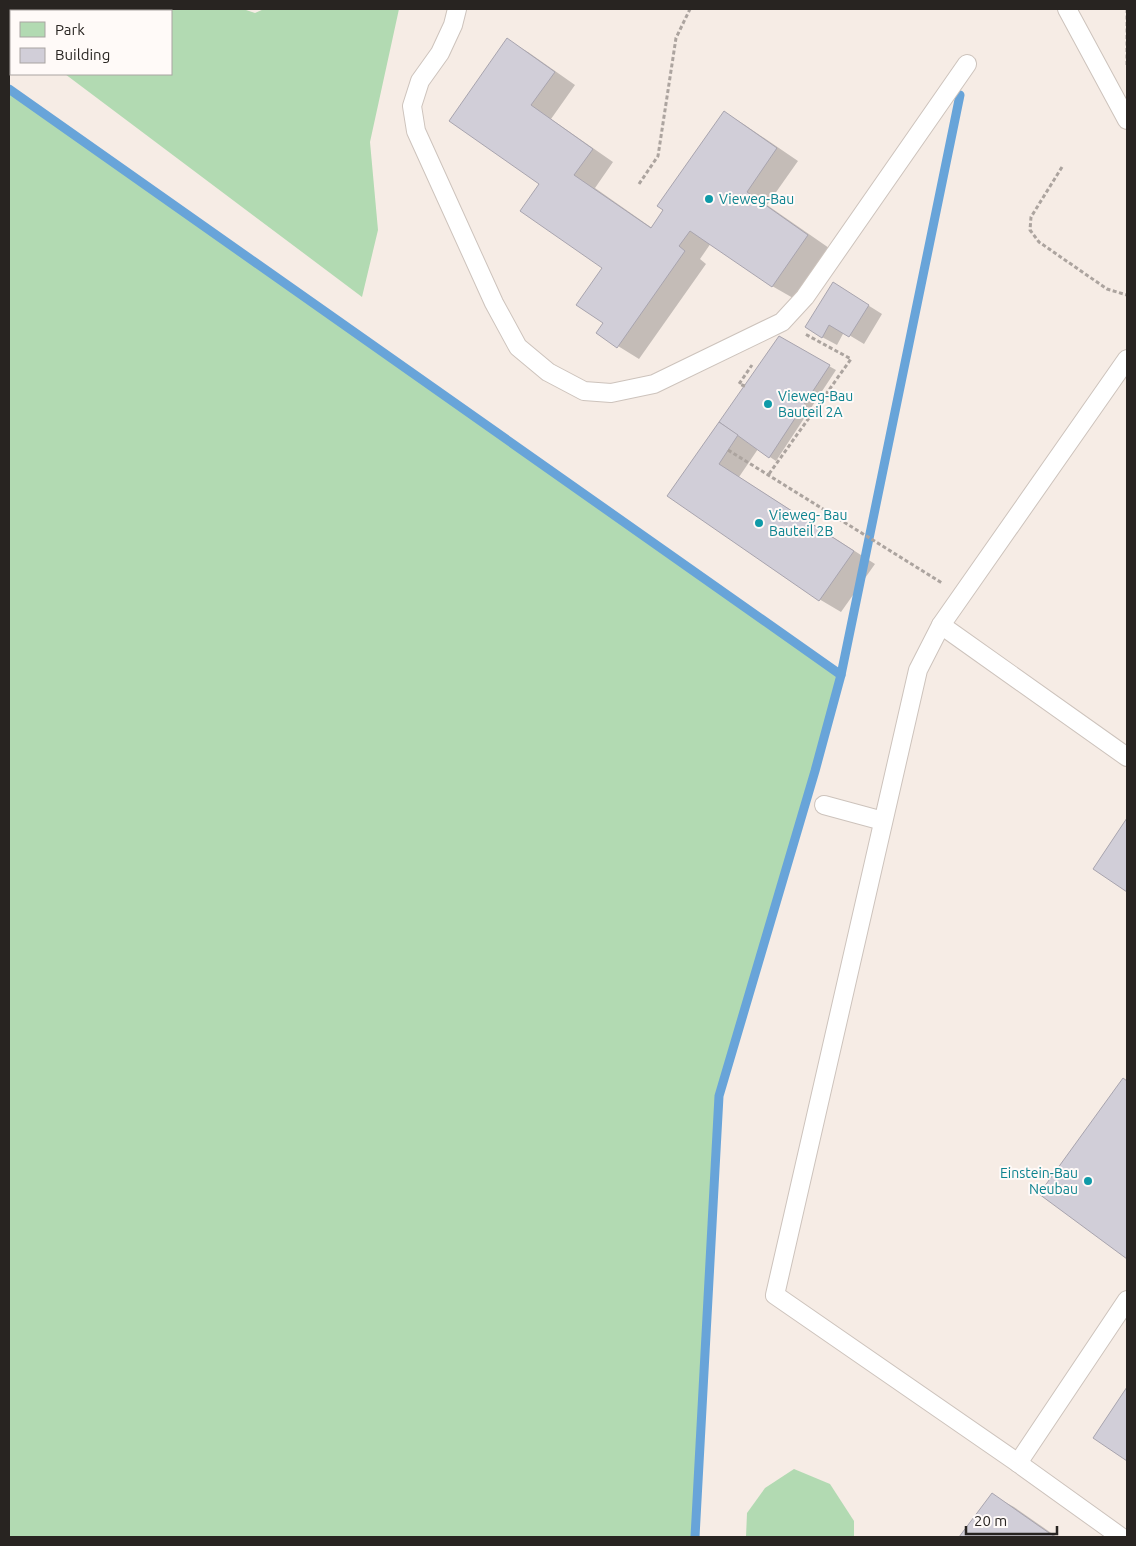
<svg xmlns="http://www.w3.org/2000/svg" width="1136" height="1546" viewBox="0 0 1136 1546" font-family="Ubuntu,sans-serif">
	<rect width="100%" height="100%" fill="#f6ece5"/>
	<!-- green -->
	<g fill="#b2dab2">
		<path d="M62 9H243L255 13 264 9H399L370 142 378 230 362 297 65 74H171V11H60Z"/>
		<path d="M9 89 841 675 815 771 719 1096 695 1537H9Z"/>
		<path d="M794 1469 830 1484 854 1521V1537H746L747 1513 765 1488Z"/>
	</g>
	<!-- shadow -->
	<g fill="#0003">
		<path d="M507 40 528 52 575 85 551 119 613 162 595 188 652 228 724 112 745 125 798 161 767 205 829 248 793 298 772 286 711 243 700 259 706 264 639 359 597 333 604 323 603 268 540 183Z"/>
		<path d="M847 292 882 314 864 344 844 332 837 345 822 337Z"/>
		<path d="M779 338 836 370 776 461 758 449 739 477 875 564 841 612 819 599 669 496Z"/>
		<path d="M1127 820V891L1095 869Z"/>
		<path d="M1123 1080 1127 1082V1258L1041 1194Z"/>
		<path d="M1127 1389V1459L1095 1437Z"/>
		<path d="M992 1495 1014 1507 1057 1537H961Z"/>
	</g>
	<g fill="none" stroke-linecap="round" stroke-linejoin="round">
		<!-- stream -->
		<g stroke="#68a4d9" stroke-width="9">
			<path d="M17 11 18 9"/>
			<path d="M9 30 11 24"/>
			<path d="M9 89 841 675"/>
			<path d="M695 1537 719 1096 815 771 841 675 960 95"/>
		</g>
	</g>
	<!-- building -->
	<g fill="#d1ced8" stroke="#a8a4ae">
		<path d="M507 38 555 72 531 105 593 149 574 175 651 228 663 210 657 206 724 111 777 148 747 192 808 235 772 287 690 231 679 246 685 251 617 348 596 333 603 323 576 305 602 268 520 211 539 184 449 121Z"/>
		<path d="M833 282 869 305 849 337 829 325 822 338 805 327Z"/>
		<path d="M779 336 830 365 769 458 719 422Z"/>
		<path d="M719 422 738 435 719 464 854 551 819 601 667 496Z"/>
		<path d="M1127 818V892L1093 869Z"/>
		<path d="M1123 1078 1127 1081V1259L1039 1194Z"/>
		<path d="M1127 1387V1461L1093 1438Z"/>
		<path d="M992 1493 1039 1526 1055 1537H959Z"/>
	</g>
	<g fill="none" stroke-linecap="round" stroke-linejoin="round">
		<defs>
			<g id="lane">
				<path d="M457 9 453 25 440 53 420 81 412 106 416 131 494 303 518 347 548 372 584 391 611 393 654 384 782 322 805 297 967 64"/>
				<path d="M1067 9 1127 120"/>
				<path d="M941 625 1127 757"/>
				<path d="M824 805 883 821"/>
				<path d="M1018 1463 1127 1300"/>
				<path d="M1121 1537 1018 1463 775 1295 918 670 941 625 1127 359"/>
			</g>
		</defs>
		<!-- lane casing -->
		<use href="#lane" stroke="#cdc3bc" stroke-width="20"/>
		<!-- path -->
		<g stroke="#aca49f" stroke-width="3" stroke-dasharray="4 2.5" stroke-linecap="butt">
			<path d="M1127 9V66"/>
			<path d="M1062 167 1031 217 1030 230 1039 242 1107 289 1127 295"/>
			<path d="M639 184 658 156 676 38 690 9"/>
			<path d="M745 386 739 384 752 365"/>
			<path d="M728 450 942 583"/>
			<path d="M769 474 851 359 805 334"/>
		</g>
		<!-- lane -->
		<use href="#lane" stroke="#fff" stroke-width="18"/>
	</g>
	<!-- markers -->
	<g fill="#0f9aa8" stroke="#fffaf8" stroke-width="2">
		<circle cx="709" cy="199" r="5"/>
		<circle cx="768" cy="404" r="5"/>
		<circle cx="759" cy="523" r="5"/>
		<circle cx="1088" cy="1181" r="5"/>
	</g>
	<g text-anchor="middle" stroke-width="4" stroke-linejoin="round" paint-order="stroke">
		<!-- culture labels -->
		<g font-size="14" fill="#0d838f" stroke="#fffaf8" text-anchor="start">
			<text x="719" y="204">Vieweg-Bau</text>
			<text x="778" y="401">Vieweg-Bau<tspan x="778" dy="16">Bauteil 2A</tspan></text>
			<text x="769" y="520">Vieweg- Bau<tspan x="769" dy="16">Bauteil 2B</tspan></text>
			<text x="1078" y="1178" text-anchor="end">Einstein-Bau<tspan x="1078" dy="16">Neubau</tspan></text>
		</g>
	</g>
	<!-- border -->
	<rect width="1136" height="1546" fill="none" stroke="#282421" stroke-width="20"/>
	<!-- legend -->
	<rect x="10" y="10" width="162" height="65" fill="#fffaf8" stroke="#a9a4a2"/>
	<rect x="20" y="22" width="25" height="15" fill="#b2dab2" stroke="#a9a4a2"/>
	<text x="55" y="35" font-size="15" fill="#282421">Park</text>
	<rect x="20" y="48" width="25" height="15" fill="#d1ced8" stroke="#a9a4a2"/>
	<text x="55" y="60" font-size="15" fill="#282421">Building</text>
	<!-- scale -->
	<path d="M966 1526v8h91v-8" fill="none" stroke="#282421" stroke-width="2.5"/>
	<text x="974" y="1526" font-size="15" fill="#282421" stroke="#fffaf8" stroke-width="4" paint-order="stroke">20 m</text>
</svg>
